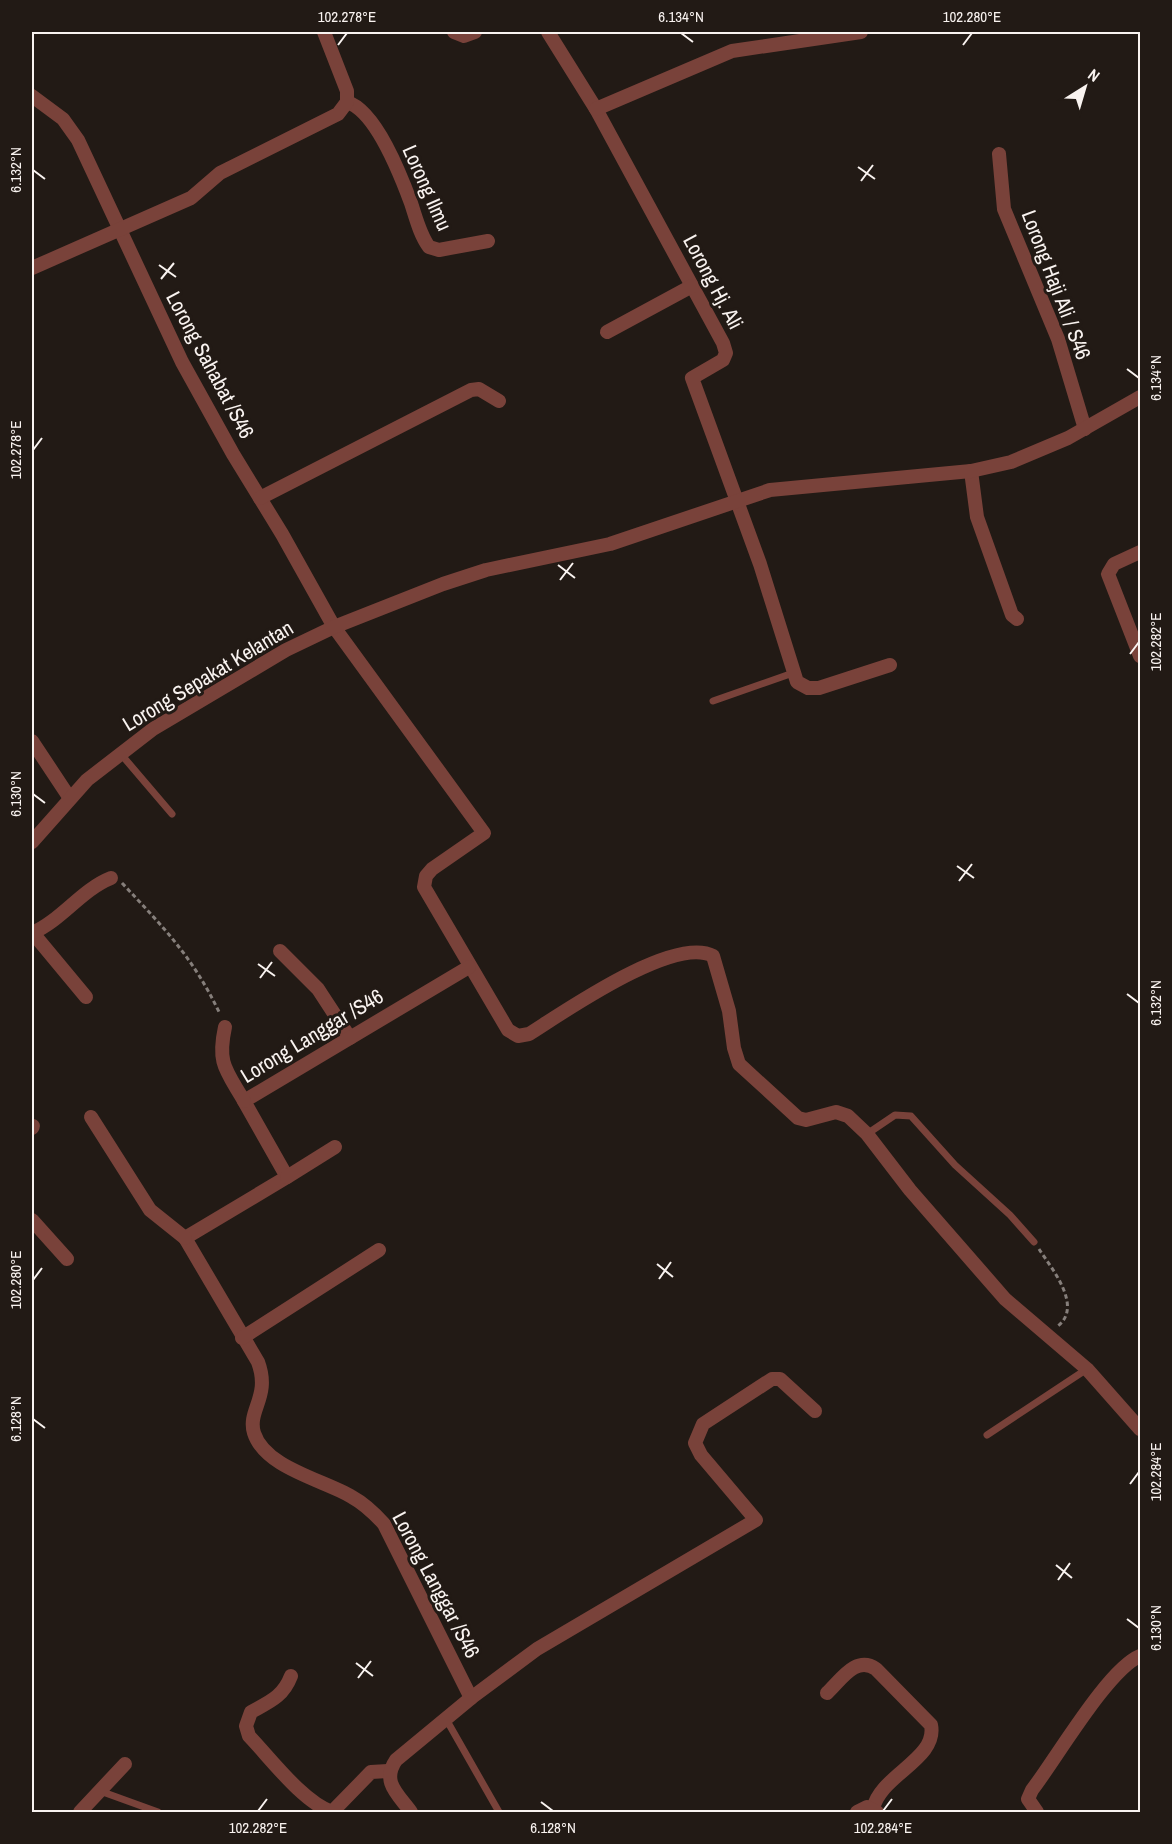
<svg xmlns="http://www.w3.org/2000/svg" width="1172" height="1844" viewBox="0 0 1172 1844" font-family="'Archivo Narrow',sans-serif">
	<rect width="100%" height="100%" fill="#221a15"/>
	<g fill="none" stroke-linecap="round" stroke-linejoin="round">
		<!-- path -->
		<g stroke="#867f7b" stroke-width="3" stroke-dasharray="4.5 3" stroke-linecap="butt">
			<path d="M122 883C164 928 193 957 220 1014"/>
			<path d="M1039 1249C1052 1269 1083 1306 1058 1326"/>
		</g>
		<!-- service -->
		<g stroke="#79423a" stroke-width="7">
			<path d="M713 701 793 673"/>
			<path d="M120 753 172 814"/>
			<path d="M867 1134 895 1115 911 1116 955 1165 1010 1215 1034 1242"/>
			<path d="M987 1435 1087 1369"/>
			<path d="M446 1719 499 1812"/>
			<path d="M100 1791 158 1812"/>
		</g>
		<!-- minor -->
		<g stroke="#79423a" stroke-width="14">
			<path d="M454 32 464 36 475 32"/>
			<path d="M548 32 596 109 723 343 726 353 723 360 692 378 760 564 797 682 808 688H819L890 665"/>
			<path d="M32 96 63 119 78 140 182 362 233 454 282 534 334 627 484 833 432 869 426 876 424 887 508 1030 518 1036 529 1034C564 1012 674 935 713 956L729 1011 734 1048 739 1064 798 1118 806 1120 836 1112 848 1116 867 1134 910 1190 1005 1299 1087 1369 1140 1429"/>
			<path d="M347 102C376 111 401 176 411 203 416 218 420 235 429 247L439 250 488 241"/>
			<path d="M596 109 732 51 861 32"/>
			<path d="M999 154 1004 209 1058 339 1085 429"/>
			<path d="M32 268 191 198 220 173 338 114 347 102V91L324 32"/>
			<path d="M607 332 692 286"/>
			<path d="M971 471 977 517 1012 615 1017 619"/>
			<path d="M260 498 471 390 479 389 499 401"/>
			<path d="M1140 552 1114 564 1108 574 1140 656"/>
			<path d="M32 741 69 797"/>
			<path d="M32 842 87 780 153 729 286 650 334 627 443 584 486 570 610 544 770 490 971 471 1011 462 1068 438 1140 397"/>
			<path d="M32 932 86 997"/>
			<path d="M32 933C62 920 81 890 111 878"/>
			<path d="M280 951 318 989 350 1038"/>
			<path d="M469 967 244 1101 287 1177 185 1238 258 1362C271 1397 247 1410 254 1433 265 1468 324 1480 352 1497 365 1504 374 1513 384 1524L471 1698"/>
			<path d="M225 1027C217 1064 226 1070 244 1101"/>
			<path d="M91 1117 150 1210 185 1238"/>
			<path d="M32 1128 33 1126"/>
			<path d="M287 1177 335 1147"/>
			<path d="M32 1220 67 1259"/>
			<path d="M242 1338 379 1250"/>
			<path d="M291 1676C283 1697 269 1702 251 1712L246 1726 249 1736C271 1759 303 1802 332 1812L371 1772 388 1771"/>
			<path d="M827 1693C841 1680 856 1655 876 1669L931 1725C938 1759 880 1775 873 1809"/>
			<path d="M80 1812 125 1764"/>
			<path d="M411 1812C398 1794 381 1782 396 1760L471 1698 537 1649 756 1520 701 1455 695 1443 703 1424 772 1379H780L815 1411"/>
			<path d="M857 1812 867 1807 877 1812"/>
			<path d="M1037 1812 1028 1799 1032 1790C1056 1759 1108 1669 1140 1656"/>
		</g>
	</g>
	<!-- ticks -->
	<path fill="none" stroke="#f9f3f0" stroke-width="2" d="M681 33 693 42M338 45 347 33M963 45 972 33M858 167 875 179M33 170 45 179M861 181 873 165M159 265 176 277M161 279 174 263M1127 369 1139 378M33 450 42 438M558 565 575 578M560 580 573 563M1130 654 1139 642M33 794 45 803M957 866 974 878M959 881 972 864M258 964 275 976M260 978 272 962M1127 994 1139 1003M657 1264 673 1277M659 1279 671 1262M33 1280 42 1268M33 1419 45 1428M1130 1484 1139 1472M1056 1565 1072 1578M1058 1580 1070 1563M1127 1619 1139 1628M356 1663 373 1676M358 1678 371 1661M541 1802 553 1811M258 1811 267 1799M883 1811 892 1799"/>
	<g text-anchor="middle" stroke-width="6" stroke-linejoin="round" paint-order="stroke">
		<!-- street labels -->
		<g font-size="21" fill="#f9f3f0" stroke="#221a15">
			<text transform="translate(427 188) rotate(66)" y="7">Lorong Ilmu</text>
			<text transform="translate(713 282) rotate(62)" y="7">Lorong Hj. Ali</text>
			<text transform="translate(1056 285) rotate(69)" y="7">Lorong Haji Ali / S46</text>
			<text transform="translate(210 365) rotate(62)" y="7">Lorong Sahabat /S46</text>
			<text transform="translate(208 676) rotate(-31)" y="7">Lorong Sepakat Kelantan</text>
			<text transform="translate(312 1036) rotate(-31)" y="7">Lorong Langgar /S46</text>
			<text transform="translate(436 1585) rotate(62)" y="7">Lorong Langgar /S46</text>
		</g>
	</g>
	<!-- border -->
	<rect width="1172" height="1844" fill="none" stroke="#221a15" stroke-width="66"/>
	<!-- north arrow -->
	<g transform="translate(1085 87) rotate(37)" stroke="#221a15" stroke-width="4.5" paint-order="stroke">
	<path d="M0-4.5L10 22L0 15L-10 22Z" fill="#f9f3f0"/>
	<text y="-9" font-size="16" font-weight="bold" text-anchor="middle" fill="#f9f3f0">N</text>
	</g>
	<rect x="33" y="33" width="1106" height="1778" fill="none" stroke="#f9f3f0" stroke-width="2"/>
	<g font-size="15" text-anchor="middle" fill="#f9f3f0">
		<text x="347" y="22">102.278°E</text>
		<text x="681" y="22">6.134°N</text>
		<text x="972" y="22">102.280°E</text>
		<text transform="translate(16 170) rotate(-90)" y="5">6.132°N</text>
		<text transform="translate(1156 378) rotate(-90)" y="5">6.134°N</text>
		<text transform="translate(16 450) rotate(-90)" y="5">102.278°E</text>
		<text transform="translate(1156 642) rotate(-90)" y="5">102.282°E</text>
		<text transform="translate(16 794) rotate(-90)" y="5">6.130°N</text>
		<text transform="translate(1156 1003) rotate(-90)" y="5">6.132°N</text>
		<text transform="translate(16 1280) rotate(-90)" y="5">102.280°E</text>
		<text transform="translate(16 1419) rotate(-90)" y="5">6.128°N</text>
		<text transform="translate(1156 1472) rotate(-90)" y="5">102.284°E</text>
		<text transform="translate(1156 1628) rotate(-90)" y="5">6.130°N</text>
		<text x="258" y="1833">102.282°E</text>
		<text x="553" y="1833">6.128°N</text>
		<text x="883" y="1833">102.284°E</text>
	</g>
</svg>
